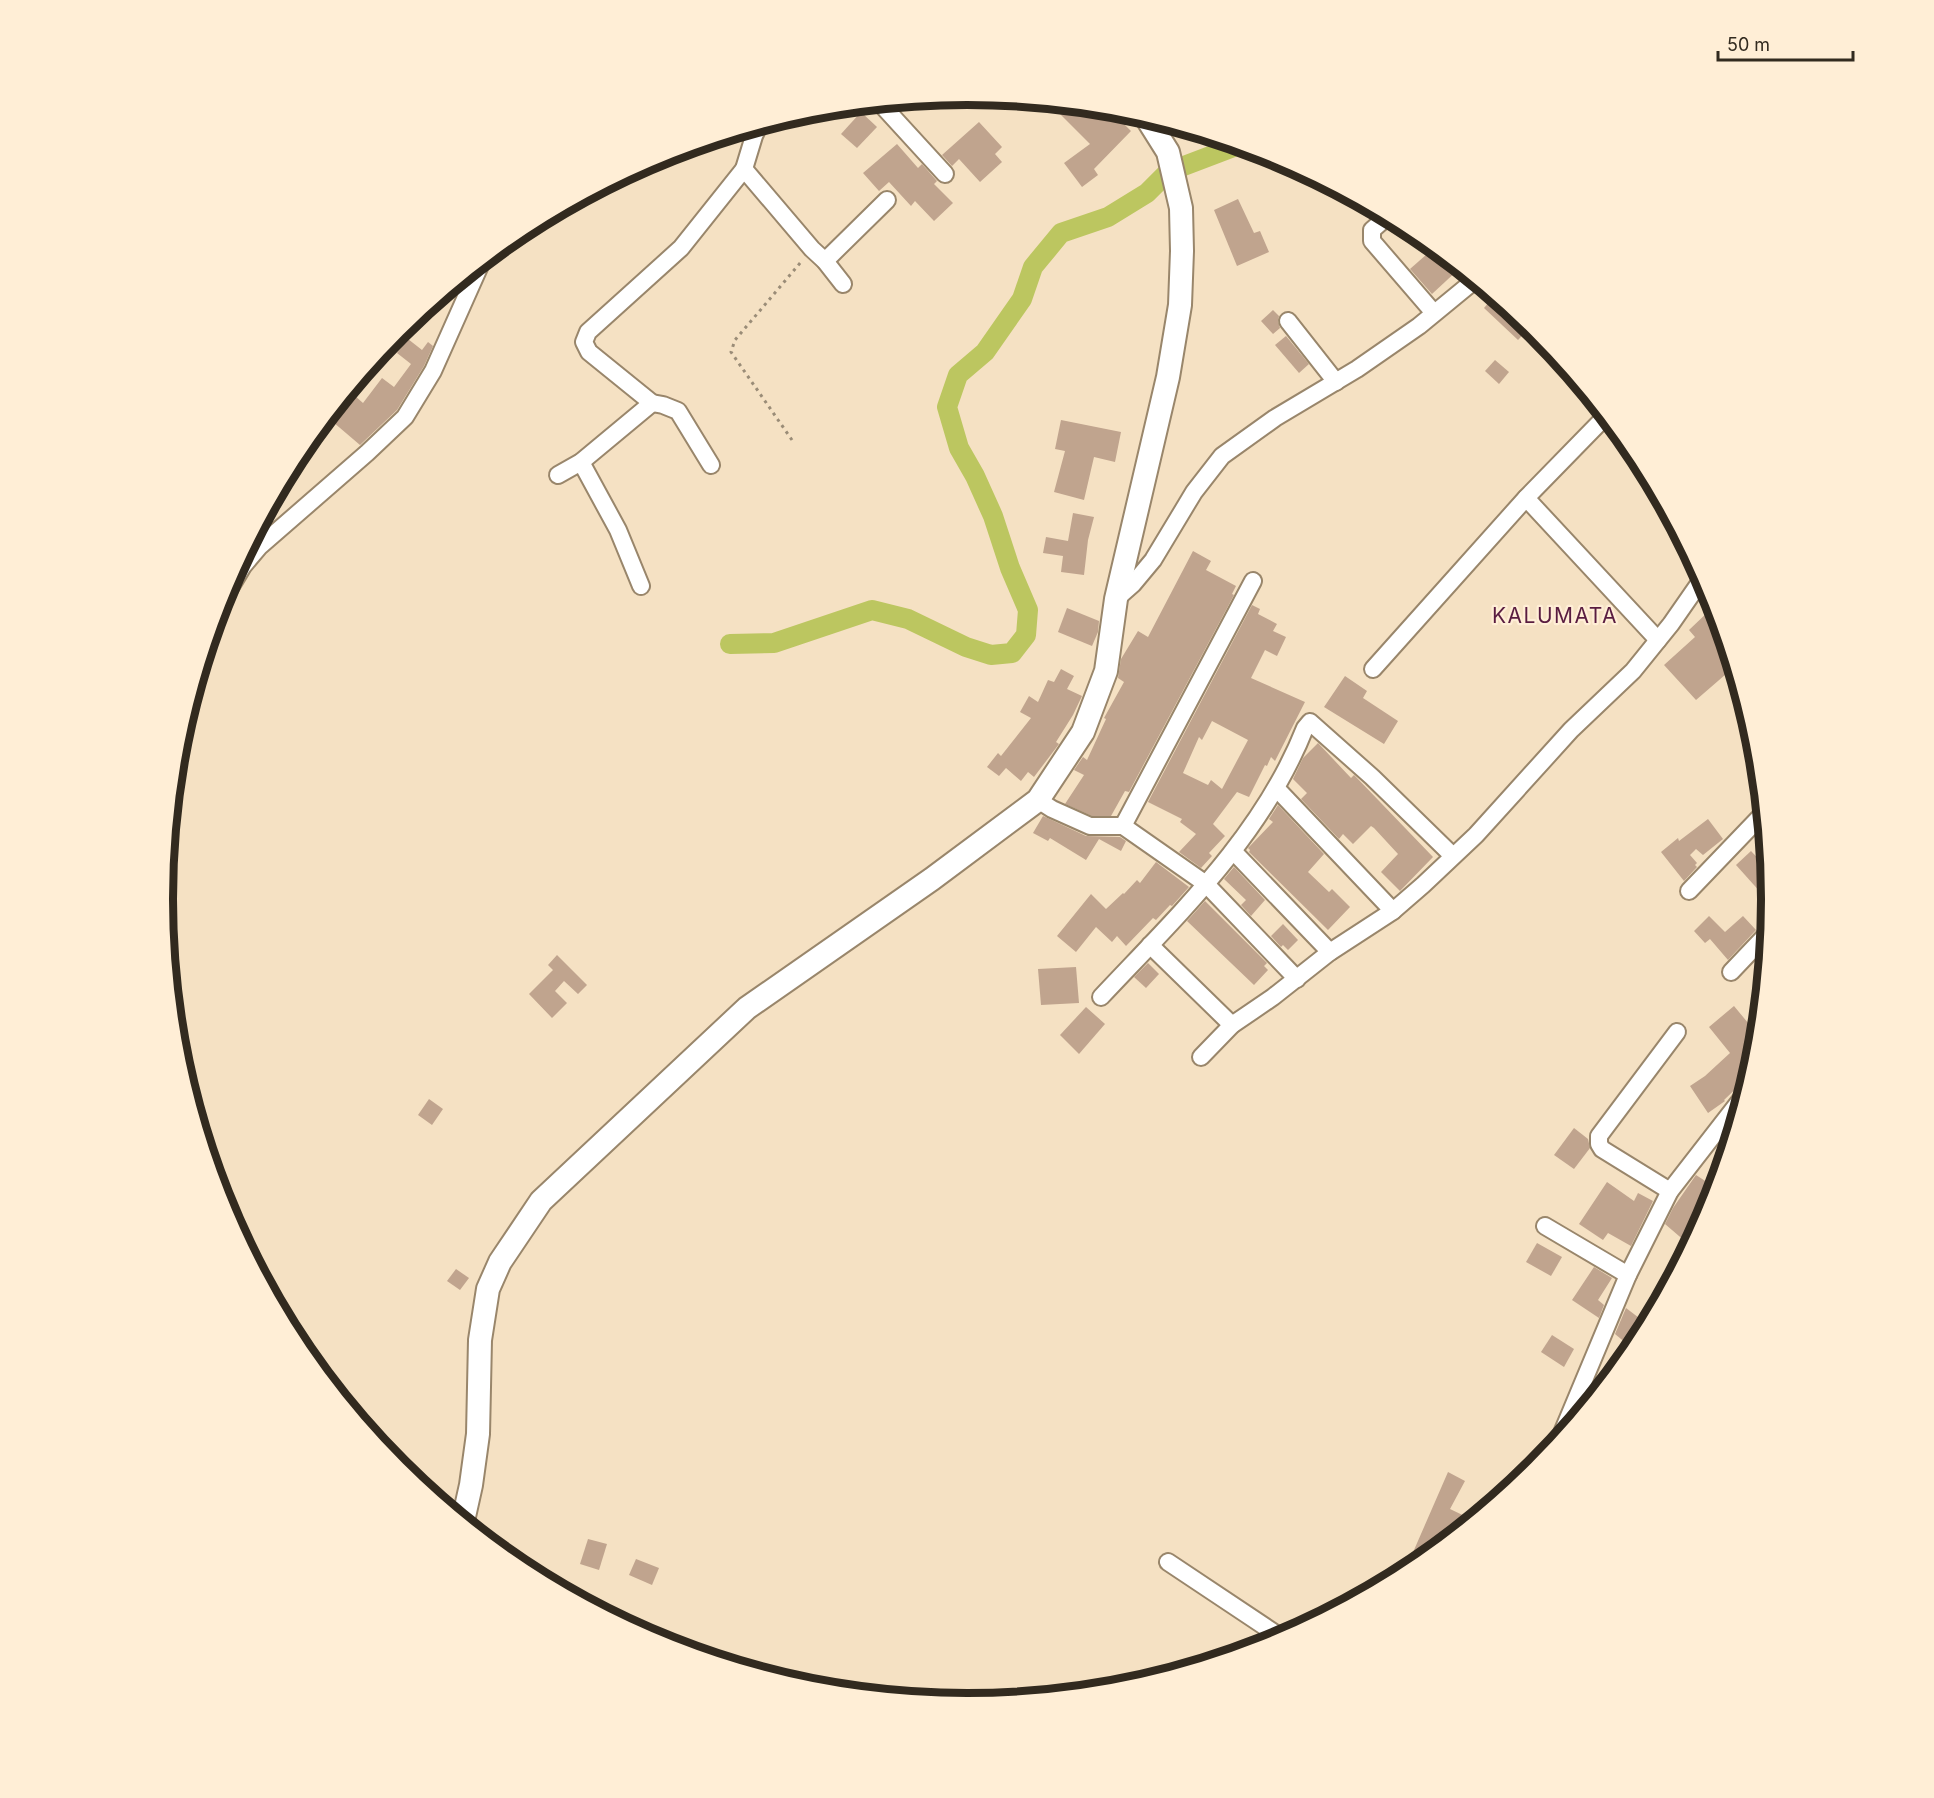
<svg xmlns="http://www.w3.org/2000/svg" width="1934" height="1798" viewBox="0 0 1934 1798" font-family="Inter,sans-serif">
	<rect width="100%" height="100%" fill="#f5e1c3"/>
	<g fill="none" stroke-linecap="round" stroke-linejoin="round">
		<!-- canal -->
		<path stroke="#bcc660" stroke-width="20" d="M730 644 774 643 872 610 908 619 966 647 991 655 1012 653 1026 635 1028 610 1010 568 993 516 975 476 959 448 947 407 958 375 985 352 1022 299 1033 267 1061 233 1108 217 1147 193 1168 172 1239 145"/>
	</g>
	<!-- building -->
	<g fill="#c0a48e" fill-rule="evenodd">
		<path d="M1049 103 1121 110 1131 119 1125 125 1131 131 1094 169 1098 175 1082 187 1064 163 1090 144Z"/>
		<path d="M861 112 877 127 857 148 841 134Z"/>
		<path d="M979 122 1002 147 995 154 1002 162 980 182 959 159 952 166 942 155Z"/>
		<path d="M897 144 918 168 922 164 937 181 934 184 953 203 934 221 915 201 911 206 889 182 879 191 863 173Z"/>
		<path d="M1238 199 1254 233 1260 231 1269 252 1237 266 1214 210Z"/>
		<path d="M1435 247 1460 268 1432 294 1410 269Z"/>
		<path d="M1494 296 1531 326 1518 340 1484 308Z"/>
		<path d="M1273 310 1279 316 1278 322 1280 328 1273 334 1261 321Z"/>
		<path d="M1286 336 1309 364 1299 373 1275 345Z"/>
		<path d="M408 339 422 350 428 342 433 346 424 366 397 410 360 445 333 422 355 396 363 403 382 378 394 387 411 364 397 353Z"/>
		<path d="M1495 360 1509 372 1499 384 1485 371Z"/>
		<path d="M1061 420 1121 432 1115 462 1094 457 1084 500 1054 492 1065 451 1055 449Z"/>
		<path d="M1073 513 1094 517 1088 540 1084 575 1061 572 1063 556 1043 553 1046 537 1068 541Z"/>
		<path d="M1193 551 1211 561 1206 570 1236 586 1232 594 1234 595 1129 792 1125 791 1111 816H1092L1065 804 1084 775 1074 770 1083 757 1087 760 1106 719 1104 718 1124 682 1118 678 1121 659 1138 631 1148 637Z"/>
		<path d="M1252 605 1260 609 1258 614 1277 624 1273 631 1286 637 1277 656 1265 650 1251 678 1305 702 1275 761 1271 757 1267 766 1265 765 1249 797 1237 792 1213 824 1225 836 1209 853 1212 856 1201 868 1179 852 1196 834 1180 822 1182 819 1148 802ZM1212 721 1248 740 1222 789 1211 780 1208 785 1183 773 1199 737 1202 740Z"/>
		<path d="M1067 608 1099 621 1098 632 1092 646 1058 632Z"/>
		<path d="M1710 610 1719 620 1733 668 1696 700 1664 665 1695 637 1689 630Z"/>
		<path d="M1061 669 1074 676 1067 689 1082 696 1073 715 1056 742 1059 744 1034 777 1028 772 1021 781 1006 768 999 776 987 767 998 753 1001 756 1031 718 1020 712 1029 696 1038 702 1048 680 1054 682Z"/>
		<path d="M1345 676 1367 691 1363 698 1398 721 1384 744 1324 707Z"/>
		<path d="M1318 743 1351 778 1354 775 1356 777 1433 857 1400 891 1381 872 1398 854 1374 828 1371 826 1353 844 1343 834 1339 839 1301 799 1307 793 1293 779 1303 758Z"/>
		<path d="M1278 805 1324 854 1308 872 1329 892 1332 889 1350 907 1328 930 1249 852 1250 850 1248 848 1273 822 1269 819Z"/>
		<path d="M1043 816 1086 836 1120 837 1126 841 1121 851 1099 839 1086 860 1050 838 1048 841 1033 833Z"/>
		<path d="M1708 819 1723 839 1703 855 1696 849 1690 855 1697 863 1695 865 1697 867 1684 881 1661 852 1678 838 1679 841Z"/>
		<path d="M1751 851 1769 870 1771 904 1736 865Z"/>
		<path d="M1156 862 1189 887 1172 906 1170 905 1156 920 1153 918 1126 946 1117 936 1112 942 1096 927 1076 952 1057 936 1091 894 1106 909 1123 893 1124 894 1137 880 1140 883Z"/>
		<path d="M1234 867 1265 900 1251 916 1241 905 1246 900 1224 879Z"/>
		<path d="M1205 901 1267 963 1264 966 1268 970 1254 985 1187 921Z"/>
		<path d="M1709 916 1725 932 1743 916 1756 930 1728 960 1710 939 1705 943 1694 931Z"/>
		<path d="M1283 924 1298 940 1288 950 1283 945 1281 947 1271 936Z"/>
		<path d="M557 955 587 985 578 994 564 981 555 991 567 1003 552 1018 529 994 553 970 548 965Z"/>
		<path d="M1148 963 1159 974 1146 988 1134 977Z"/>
		<path d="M1076 967 1079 1003 1041 1005 1038 969Z"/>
		<path d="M1734 1006 1758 1035 1756 1056 1755 1060 1741 1071 1747 1078 1724 1100 1725 1101 1708 1113 1690 1086 1705 1076 1730 1053 1709 1027Z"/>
		<path d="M1086 1007 1105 1024 1079 1054 1060 1035Z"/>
		<path d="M429 1099 443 1109 432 1125 418 1115Z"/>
		<path d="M1574 1128 1588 1139 1590 1148 1574 1169 1554 1155Z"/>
		<path d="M1696 1175 1713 1186 1693 1217 1701 1224 1686 1242 1665 1224 1673 1208Z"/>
		<path d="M1607 1182 1634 1201 1638 1193 1653 1201 1631 1246 1608 1233 1603 1240 1579 1224Z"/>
		<path d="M1537 1243 1562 1257 1551 1276 1526 1262Z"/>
		<path d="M1594 1267 1612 1278 1598 1300 1604 1305 1599 1318 1572 1300Z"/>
		<path d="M456 1269 469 1278 460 1290 447 1281Z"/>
		<path d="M1626 1308 1647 1324 1633 1349 1615 1334Z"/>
		<path d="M1552 1335 1574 1349 1564 1367 1541 1352Z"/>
		<path d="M1448 1472 1465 1481 1450 1509 1473 1520 1414 1568 1404 1573Z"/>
		<path d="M588 1539 607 1544 599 1570 580 1564Z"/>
		<path d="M636 1559 659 1568 652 1585 629 1575Z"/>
	</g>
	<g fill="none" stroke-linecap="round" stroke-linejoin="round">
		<defs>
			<g id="street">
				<path d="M880 103 945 174"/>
				<path d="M759 125 754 136 744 169 812 249 825 261 843 284"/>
				<path d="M1388 216 1372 230V241L1434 313"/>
				<path d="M825 261 887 200"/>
				<path d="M1288 321 1336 382"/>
				<path d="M581 462 618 530 641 586"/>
				<path d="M711 465 678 411 663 405 652 403 589 352 584 342 588 332 681 248 744 169"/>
				<path d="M558 475 581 462 652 403"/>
				<path d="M1526 498 1658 640"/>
				<path d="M1116 599 1133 584 1153 560 1194 492 1222 456 1275 418 1357 369 1419 326 1475 280"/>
				<path d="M219 606 243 566 259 547 367 453 405 417 433 371 482 261"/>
				<path d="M1373 669 1526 498 1606 416"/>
				<path d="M1277 789 1393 911"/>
				<path d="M1038 800 1052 809 1090 826H1123L1206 884 1297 979"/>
				<path d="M1123 826 1253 581"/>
				<path d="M1234 852 1330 952"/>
				<path d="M1689 891 1759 818 1763 817"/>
				<path d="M1150 945 1232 1025"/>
				<path d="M1731 972 1768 933"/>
				<path d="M1101 997C1178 915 1263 835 1305 728L1310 722 1372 777 1453 856"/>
				<path d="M1201 1057 1232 1025 1273 997 1330 952 1393 911 1423 885 1476 835 1571 730 1633 671 1671 624 1703 578"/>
				<path d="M1670 1191 1602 1149 1599 1144V1136L1677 1032"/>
				<path d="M1545 1226 1628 1275"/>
				<path d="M1559 1440 1628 1275 1670 1191 1743 1097"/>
				<path d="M1168 1562 1282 1638"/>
			</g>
			<path id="secondary" d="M463 1521 471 1485 478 1434 480 1340 488 1289 500 1262 541 1201 747 1008 932 879 1038 800 1083 732 1106 671 1116 599 1168 377 1180 305 1182 251 1181 208 1168 152 1146 117"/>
		</defs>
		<!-- street casing -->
		<use href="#street" stroke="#99866b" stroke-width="20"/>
		<!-- secondary casing -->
		<use href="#secondary" stroke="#99866b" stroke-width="26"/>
		<!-- path -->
		<path stroke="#9a8c77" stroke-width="3" stroke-dasharray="3 4.5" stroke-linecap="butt" d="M792 440 731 352 735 340 801 262"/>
		<!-- street -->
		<use href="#street" stroke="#fff" stroke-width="16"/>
		<!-- secondary -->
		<use href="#secondary" stroke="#fff" stroke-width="22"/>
	</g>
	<g text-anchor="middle" stroke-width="4.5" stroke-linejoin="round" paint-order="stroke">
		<!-- quarter labels -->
		<g font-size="21" letter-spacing="1.5" fill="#591c40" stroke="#ffeed6">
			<text x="1555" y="623">KALUMATA</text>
		</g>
	</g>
	<!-- crop -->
	<path d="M0 0H1934V1798H0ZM173 899a794 794 0 1 1 1588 0a794 794 0 1 1-1588 0Z" fill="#ffeed6" fill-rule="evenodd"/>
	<path fill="none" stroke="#322a1f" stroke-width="8" d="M173 899a794 794 0 1 1 1588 0a794 794 0 1 1-1588 0Z"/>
	<!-- scale -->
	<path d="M1718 51v9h135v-9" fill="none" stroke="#322a1f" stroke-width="3"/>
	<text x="1727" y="51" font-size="18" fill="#322a1f" stroke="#ffeed6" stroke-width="4.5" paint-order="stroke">50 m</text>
</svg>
